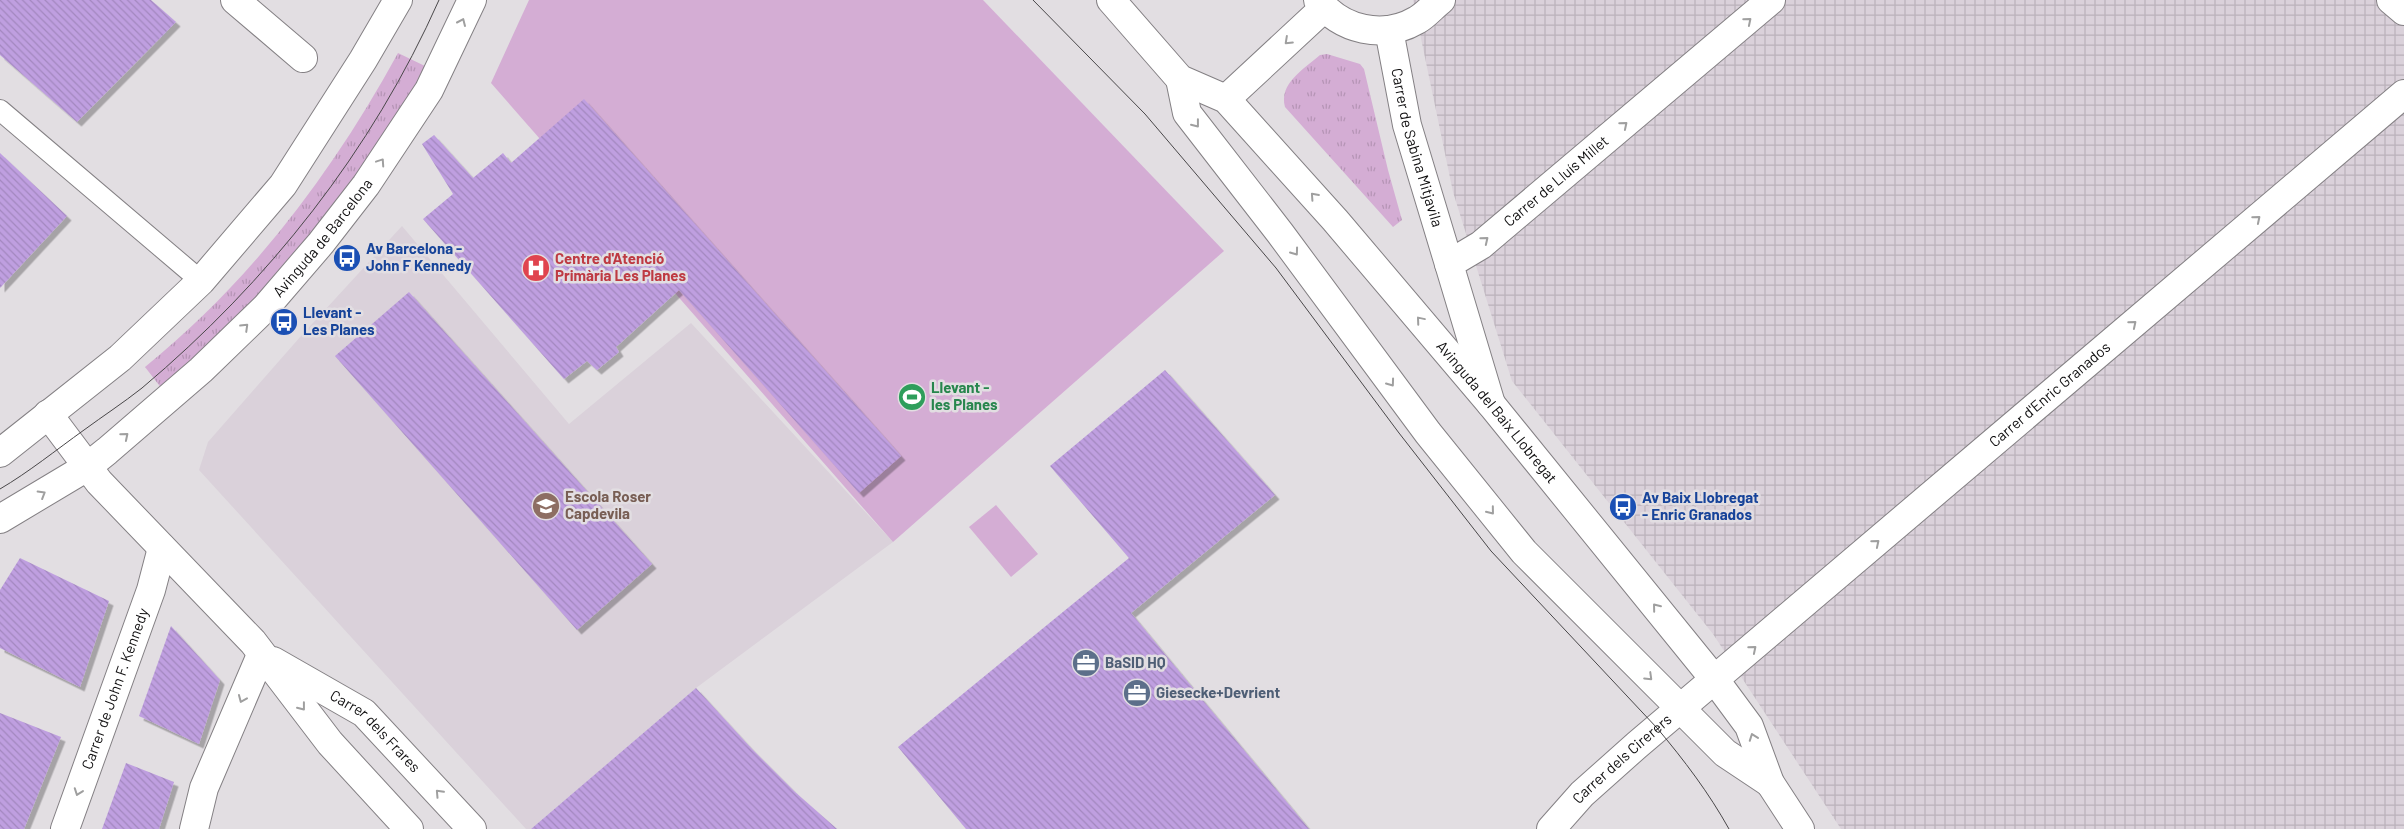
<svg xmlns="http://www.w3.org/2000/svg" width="2404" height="829" viewBox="0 0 2404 829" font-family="Barlow,sans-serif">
	<defs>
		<pattern id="industrial-grid" width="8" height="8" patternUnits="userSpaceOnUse" patternTransform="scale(1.25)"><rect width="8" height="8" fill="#dad1da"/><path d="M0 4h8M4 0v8" fill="none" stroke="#bab2ba"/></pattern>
		<pattern id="grass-tufts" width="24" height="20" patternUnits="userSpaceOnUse" patternTransform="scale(1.25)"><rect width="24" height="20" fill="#d4add4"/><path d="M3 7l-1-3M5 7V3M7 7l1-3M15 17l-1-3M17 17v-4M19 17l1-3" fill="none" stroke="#b594b5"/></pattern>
		<pattern id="building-back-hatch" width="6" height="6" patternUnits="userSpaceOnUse" patternTransform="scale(1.25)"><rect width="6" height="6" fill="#bf9fe0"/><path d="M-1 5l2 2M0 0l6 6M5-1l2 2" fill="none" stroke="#a388bf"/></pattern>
		<filter id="shadow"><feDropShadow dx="4.5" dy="4.5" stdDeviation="0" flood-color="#0004"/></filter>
	</defs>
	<rect width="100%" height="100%" fill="#e2dee2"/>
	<!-- built -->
	<path fill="#dad1da" d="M402 226 569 424 691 323 893 542 696 688 531 829H526L199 470 208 442 301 336Z"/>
	<!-- industrial -->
	<path fill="url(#industrial-grid)" d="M1413 0H2404V829H1841L1713 634 1512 381 1453 192Z"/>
	<!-- grass -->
	<g fill="url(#grass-tufts)">
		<path d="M398 53 427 67C385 133 344 198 294 258 254 306 207 348 162 389L145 367C251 281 333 172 398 53Z"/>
		<path d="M1327 54 1360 64 1364 69 1388 170 1402 220 1393 227 1285 107C1279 83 1303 70 1320 55Z"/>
	</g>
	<!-- park -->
	<g fill="#d4add4">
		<path d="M529 0H983L1224 251 893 542 491 83Z"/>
		<path d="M996 505 1038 554 1011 577 969 527Z"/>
	</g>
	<!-- building -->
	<g fill="url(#building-back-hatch)" filter="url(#shadow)">
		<path d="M0 0H151L176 22 77 122 0 55Z"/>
		<path d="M584 99 901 456 859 493 679 290 616 347 619 352 597 370 587 361 564 379 423 219 453 194 422 144 434 135 473 178 503 153 511 163Z"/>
		<path d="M0 153 67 216 0 288Z"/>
		<path d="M409 292 652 564 577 630 335 356Z"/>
		<path d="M1165 370 1275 495 1131 613 1309 829H966L898 747 1129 558 1050 466Z"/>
		<path d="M20 558 109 601 80 687 0 648V590Z"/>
		<path d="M171 626 220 680 199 744 139 716Z"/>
		<path d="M696 688 751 748 795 792 837 829H531Z"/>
		<path d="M0 713 61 737 24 829H0Z"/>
		<path d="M126 763 174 782 159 829H102Z"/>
	</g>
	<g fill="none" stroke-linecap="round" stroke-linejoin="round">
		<defs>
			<path id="lane" d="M0 110 201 281"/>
			<g id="street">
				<path d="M235 0 303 58"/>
				<path d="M1318 0C1341 30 1383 40 1417 20 1426 15 1433 6 1441 0"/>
				<path d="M2391 0 2404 11"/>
				<path id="s1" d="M1389 30 1407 125 1449 264"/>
				<path d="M1226 99 1324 8"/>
				<path id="s2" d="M1491 404 1449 264 1481 245 1771 0"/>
				<path d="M48 414 99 482 253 642 330 743 409 829"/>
				<path d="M0 453 120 358 201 281 283 185 363 60 398 0"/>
				<path id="s3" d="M0 519 87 467 107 451 201 370 266 307 321 243 366 185 429 90 472 0"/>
				<path id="s4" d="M273 661 364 713 472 829"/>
				<path id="s5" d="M65 829 151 590 162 548"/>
				<path d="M194 829 204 788 261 655"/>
				<path id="s6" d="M1551 829 1582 794 1637 745 2404 94"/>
			</g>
			<g id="secondary">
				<path id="s7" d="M1111 0 1180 79 1226 99 1335 220 1491 404 1715 680 1749 726 1770 783 1800 829"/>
				<path d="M1180 79 1187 113 1280 233 1428 433 1524 552 1725 753 1770 783"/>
			</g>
		</defs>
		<!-- lane casing -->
		<use href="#lane" stroke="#848084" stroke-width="22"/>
		<!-- street casing -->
		<use href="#street" stroke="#848084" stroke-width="30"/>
		<!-- secondary casing -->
		<use href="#secondary" stroke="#848084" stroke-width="30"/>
		<!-- lane -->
		<use href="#lane" stroke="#fff" stroke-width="20"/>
		<!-- street -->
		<use href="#street" stroke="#fff" stroke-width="28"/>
		<!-- secondary -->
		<use href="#secondary" stroke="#fff" stroke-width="28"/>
		<!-- tram -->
		<g stroke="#494749" stroke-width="1">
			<path d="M1033 0 1145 114 1276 268 1399 433 1491 551 1657 728C1684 760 1709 793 1729 829"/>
			<path d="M0 489C29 472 56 450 84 430 103 416 123 403 142 388 268 282 372 151 439 0"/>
		</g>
	</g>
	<!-- one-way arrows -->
	<defs><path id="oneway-chevron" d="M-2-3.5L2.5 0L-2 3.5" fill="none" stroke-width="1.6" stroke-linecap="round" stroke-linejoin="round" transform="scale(1.25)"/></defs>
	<g stroke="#9f9f9f">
		<use href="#oneway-chevron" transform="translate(1748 21) rotate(-40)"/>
		<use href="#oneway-chevron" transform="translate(462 22) rotate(-66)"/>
		<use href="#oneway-chevron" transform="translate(1288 41) rotate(137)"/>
		<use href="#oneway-chevron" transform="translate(1196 124) rotate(52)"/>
		<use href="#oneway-chevron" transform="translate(1624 125) rotate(-40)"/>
		<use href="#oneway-chevron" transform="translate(381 162) rotate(-56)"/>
		<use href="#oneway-chevron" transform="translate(1314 196) rotate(-132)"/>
		<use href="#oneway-chevron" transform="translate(2257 219) rotate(-40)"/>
		<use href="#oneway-chevron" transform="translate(1485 240) rotate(-39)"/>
		<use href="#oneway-chevron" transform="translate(1295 252) rotate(54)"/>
		<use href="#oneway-chevron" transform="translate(1420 320) rotate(-130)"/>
		<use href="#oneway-chevron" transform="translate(2133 324) rotate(-40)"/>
		<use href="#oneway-chevron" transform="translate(245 327) rotate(-44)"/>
		<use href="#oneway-chevron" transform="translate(1391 383) rotate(54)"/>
		<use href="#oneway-chevron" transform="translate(125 436) rotate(-40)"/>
		<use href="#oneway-chevron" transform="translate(42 494) rotate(-31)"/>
		<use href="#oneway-chevron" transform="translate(1491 511) rotate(51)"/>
		<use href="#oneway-chevron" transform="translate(1876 543) rotate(-40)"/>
		<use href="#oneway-chevron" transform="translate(1656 607) rotate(-129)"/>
		<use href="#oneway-chevron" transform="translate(1753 649) rotate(-40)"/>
		<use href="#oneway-chevron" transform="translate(1649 677) rotate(44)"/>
		<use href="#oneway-chevron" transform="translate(242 699) rotate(113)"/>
		<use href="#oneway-chevron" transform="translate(302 707) rotate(52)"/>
		<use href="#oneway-chevron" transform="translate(1753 737) rotate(-110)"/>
		<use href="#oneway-chevron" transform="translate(78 792) rotate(110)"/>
		<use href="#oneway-chevron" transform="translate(439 793) rotate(-133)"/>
	</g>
	<!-- icons -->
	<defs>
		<symbol id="bus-disc" viewBox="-11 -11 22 22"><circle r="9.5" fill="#1a4fb4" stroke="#e2dee2"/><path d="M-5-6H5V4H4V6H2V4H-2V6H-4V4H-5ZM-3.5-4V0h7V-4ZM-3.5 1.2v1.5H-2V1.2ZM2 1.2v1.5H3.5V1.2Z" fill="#fff"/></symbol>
		<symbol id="hospital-disc" viewBox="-11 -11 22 22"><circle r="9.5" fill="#e0444e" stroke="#e2dee2"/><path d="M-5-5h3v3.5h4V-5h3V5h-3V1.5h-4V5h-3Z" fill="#fff"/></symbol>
		<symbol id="stadium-disc" viewBox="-11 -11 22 22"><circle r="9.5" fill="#2e9e5b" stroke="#e2dee2"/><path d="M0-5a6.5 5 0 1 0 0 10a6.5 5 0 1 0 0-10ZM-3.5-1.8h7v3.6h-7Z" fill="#fff"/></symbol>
		<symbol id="school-disc" viewBox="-11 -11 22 22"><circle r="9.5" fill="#8d6e63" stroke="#e2dee2"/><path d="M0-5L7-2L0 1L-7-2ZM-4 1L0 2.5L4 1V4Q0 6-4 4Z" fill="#fff"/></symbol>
		<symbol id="office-disc" viewBox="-11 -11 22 22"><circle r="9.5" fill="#5c6f8a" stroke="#e2dee2"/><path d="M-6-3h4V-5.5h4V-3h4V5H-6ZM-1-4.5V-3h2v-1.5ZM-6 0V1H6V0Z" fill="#fff"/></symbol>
	</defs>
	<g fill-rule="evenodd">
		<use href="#bus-disc" x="331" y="242" width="32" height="32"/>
		<use href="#hospital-disc" x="520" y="252" width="32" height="32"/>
		<use href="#bus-disc" x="268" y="306" width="32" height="32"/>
		<use href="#stadium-disc" x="896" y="381" width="32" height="32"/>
		<use href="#school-disc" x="530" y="490" width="32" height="32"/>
		<use href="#bus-disc" x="1607" y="491" width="32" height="32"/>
		<use href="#office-disc" x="1070" y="647" width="32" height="32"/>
		<use href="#office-disc" x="1121" y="677" width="32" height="32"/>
	</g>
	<g text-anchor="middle" stroke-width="5" stroke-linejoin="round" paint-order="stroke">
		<!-- street labels -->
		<g font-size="15" fill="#0f0e0f" stroke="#e2dee2">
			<text dy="5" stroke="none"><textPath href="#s1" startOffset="121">Carrer de Sabina Mitjavila</textPath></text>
			<text dy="5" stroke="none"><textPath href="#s2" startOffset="282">Carrer de Lluís Millet</textPath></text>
			<text dy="5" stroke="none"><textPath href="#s3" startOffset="431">Avinguda de Barcelona</textPath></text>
			<text dy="5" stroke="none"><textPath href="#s6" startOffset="662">Carrer d'Enric Granados</textPath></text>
			<text dy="5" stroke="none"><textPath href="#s7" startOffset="569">Avinguda del Baix Llobregat</textPath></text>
			<text dy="5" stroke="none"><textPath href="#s5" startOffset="149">Carrer de John F. Kennedy</textPath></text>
			<text dy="5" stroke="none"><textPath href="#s4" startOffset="125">Carrer dels Frares</textPath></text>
			<text dy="5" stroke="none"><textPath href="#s6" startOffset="100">Carrer dels Cirerers</textPath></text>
		</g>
		<!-- transit labels -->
		<g font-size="15" font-weight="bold" fill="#164399" stroke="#e2dee2" text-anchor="start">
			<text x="366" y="254">Av Barcelona -<tspan x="366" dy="17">John F Kennedy</tspan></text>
			<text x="303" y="318">Llevant -<tspan x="303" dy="17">Les Planes</tspan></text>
			<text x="1642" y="503">Av Baix Llobregat<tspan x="1642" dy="17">- Enric Granados</tspan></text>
		</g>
		<!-- health labels -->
		<g font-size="15" font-weight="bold" fill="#be3a42" stroke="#e2dee2" text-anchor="start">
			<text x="555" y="264">Centre d'Atenció<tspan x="555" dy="17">Primària Les Planes</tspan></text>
		</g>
		<!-- leisure labels -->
		<g font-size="15" font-weight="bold" fill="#27864d" stroke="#e2dee2" text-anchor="start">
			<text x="931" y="393">Llevant -<tspan x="931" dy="17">les Planes</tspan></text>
		</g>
		<!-- education labels -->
		<g font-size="15" font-weight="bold" fill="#785e54" stroke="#e2dee2" text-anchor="start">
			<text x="565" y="502">Escola Roser<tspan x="565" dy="17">Capdevila</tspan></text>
		</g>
		<!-- service labels -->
		<g font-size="15" font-weight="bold" fill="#4e5e75" stroke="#e2dee2" text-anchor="start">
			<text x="1105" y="668">BaSID HQ</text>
			<text x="1156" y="698">Giesecke+Devrient</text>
		</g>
	</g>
</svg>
